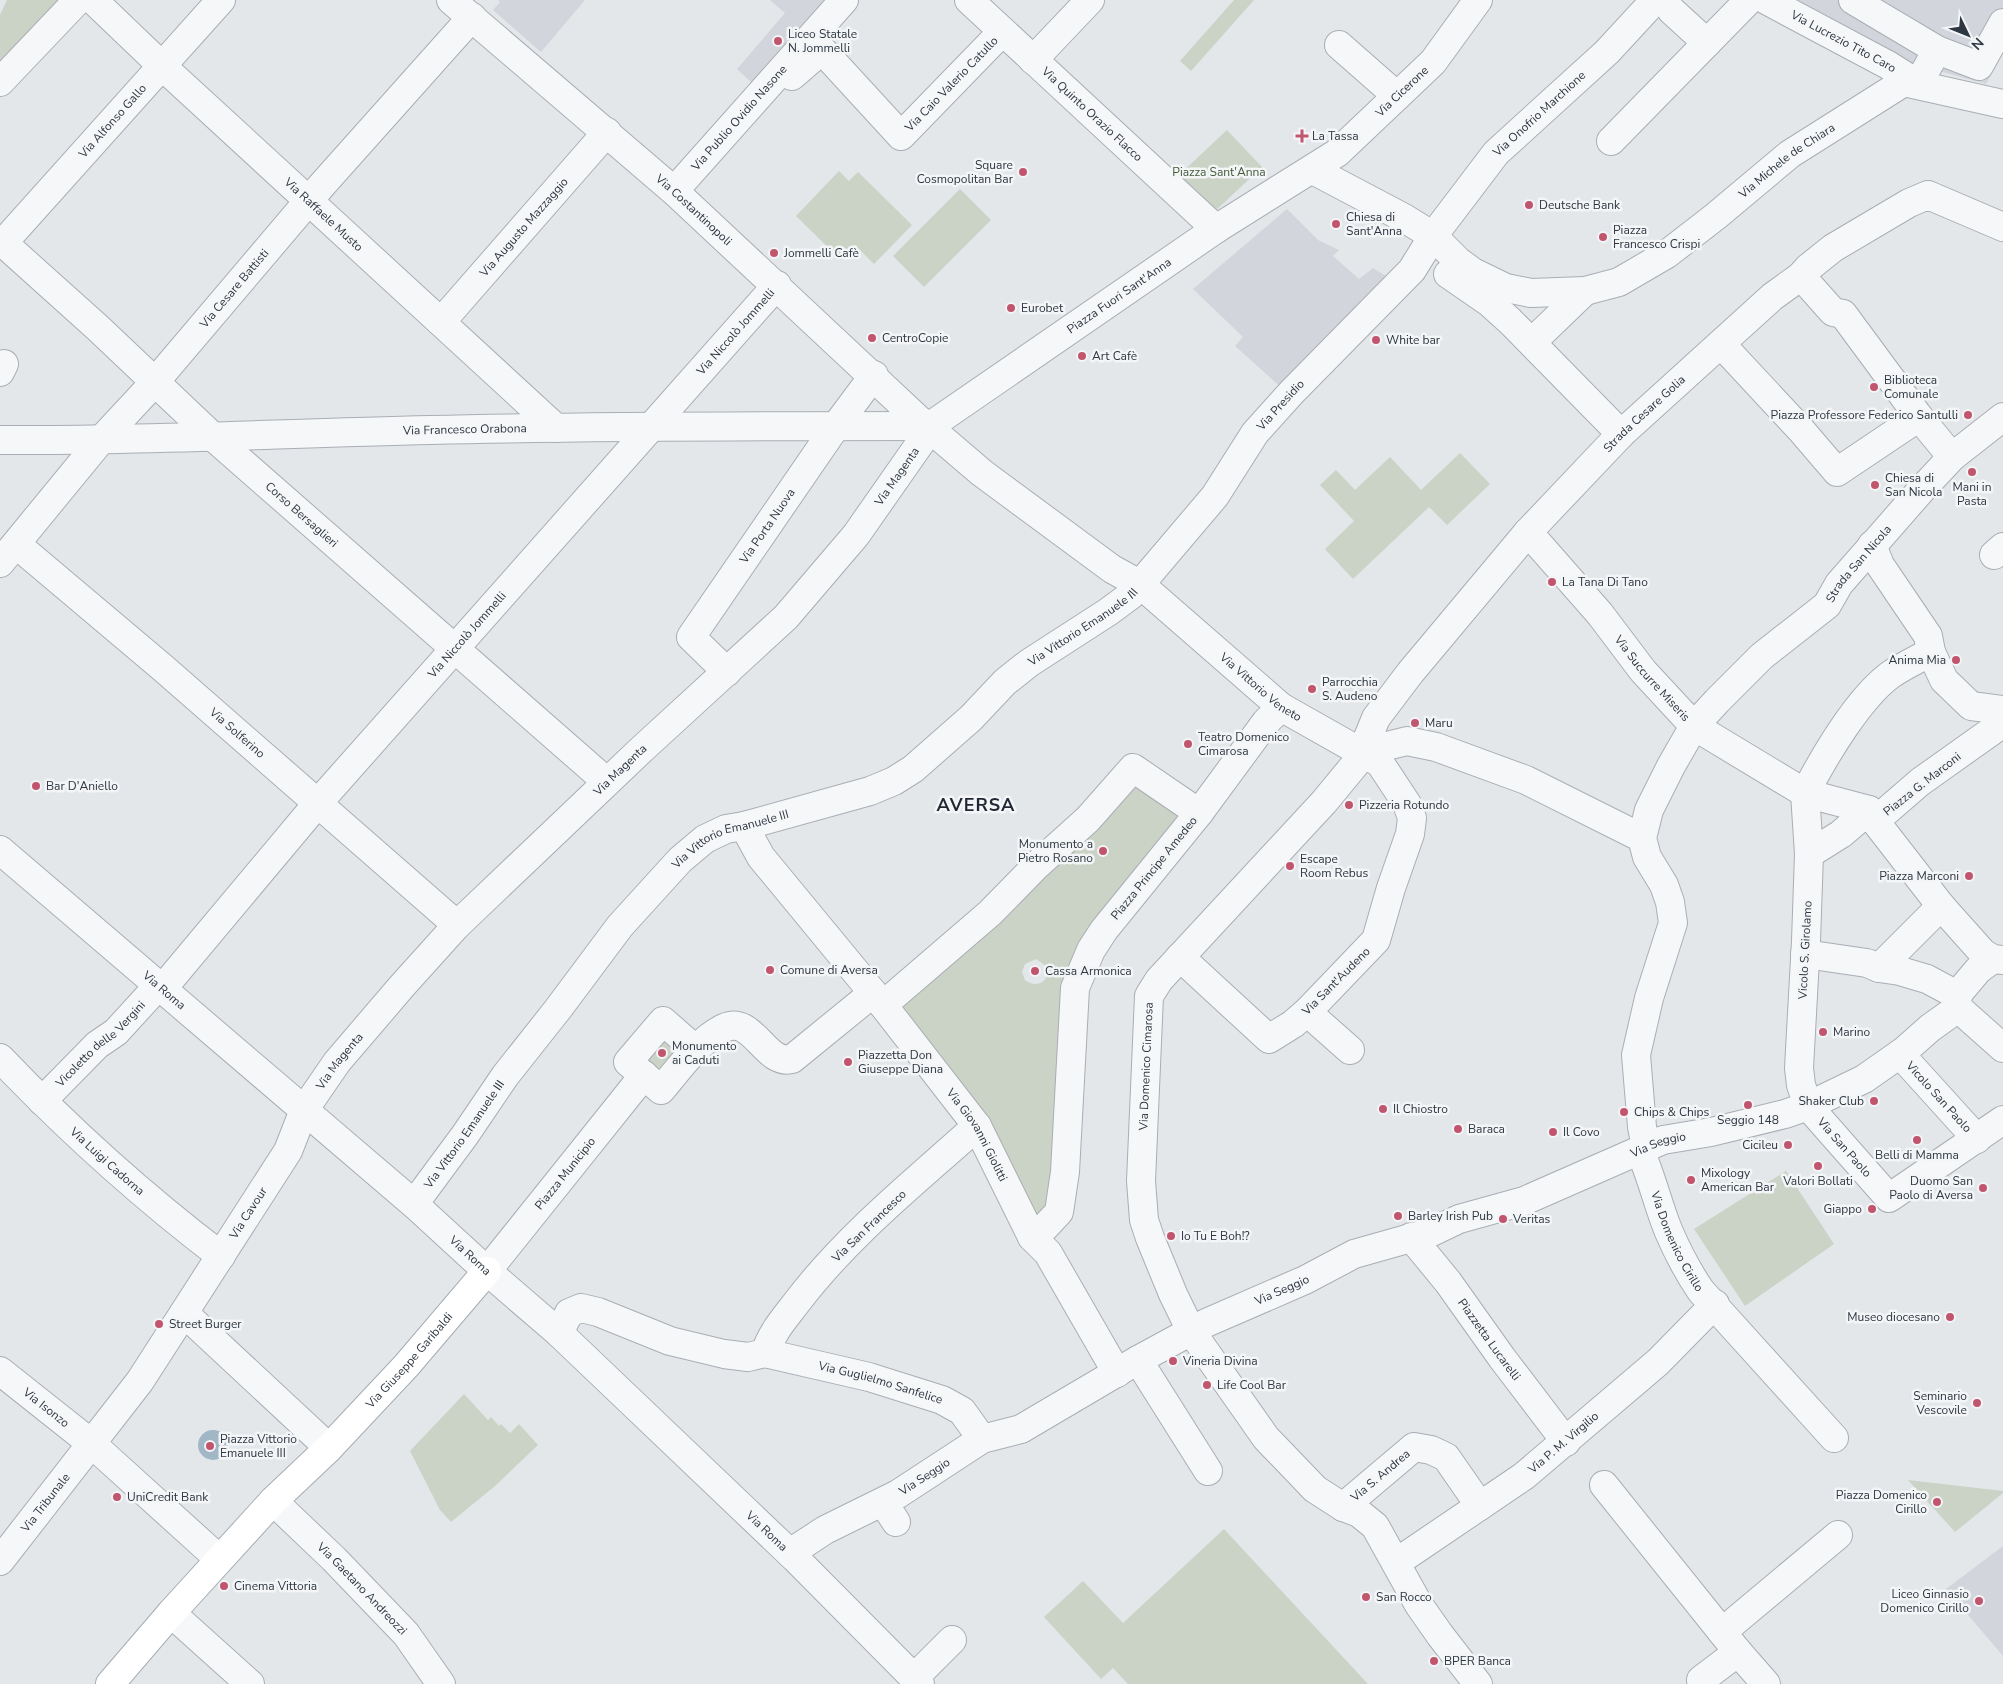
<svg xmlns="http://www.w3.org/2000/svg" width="2003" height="1684" viewBox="0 0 2003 1684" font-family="'Nunito Sans',sans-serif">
	<rect width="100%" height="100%" fill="#e3e7ea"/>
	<!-- built -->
	<g fill="#d2d6dc">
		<path d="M498 0H585L541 52 493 10 500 2Z"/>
		<path d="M770 0H832L755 86 737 69 785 13Z"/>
		<path d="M1795 0H2003V53L1986 84 1910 63 1856 36Z"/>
		<path d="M1287 209 1318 240 1339 250 1333 256 1359 279 1373 268 1394 281 1285 391 1235 346 1243 337 1193 289Z"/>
		<path d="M2003 1546V1656L1946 1589Z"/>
	</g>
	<!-- green -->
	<g fill="#cad3c5" fill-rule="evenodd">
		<path d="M7 0H64L0 69V15Z"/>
		<path d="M1234 0H1254L1191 71 1180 61Z"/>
		<path d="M1227 130 1262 167 1212 214 1177 177Z"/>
		<path d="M839 171 849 181 858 172 912 225 874 264 855 245 841 260 796 216Z"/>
		<path d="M960 189 991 220 924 287 893 256Z"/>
		<path d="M1460 453 1490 484 1447 525 1429 507 1353 579 1325 549 1354 521 1320 485 1336 470 1355 490 1390 457 1421 490Z"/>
		<path d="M1134 772 1191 811 1089 943 1059 1160 1041 1223 887 1006ZM1036 959 1046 966C1052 980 1037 990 1025 980L1022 972 1025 964Z"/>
		<path d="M660 1030 685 1051 663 1077 638 1056Z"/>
		<path d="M1786 1171 1834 1244 1745 1306 1694 1229Z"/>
		<path d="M464 1394 488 1420 491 1417 499 1426 501 1424 510 1433 519 1424 538 1445 495 1486 451 1522 440 1510 410 1451Z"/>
		<path d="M1908 1480 2003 1491V1493L1955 1532Z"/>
		<path d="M1224 1529 1368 1684H1128L1113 1668 1101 1679 1044 1617 1083 1581 1123 1623Z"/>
	</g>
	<!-- water -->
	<circle fill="#a2b7c6" cx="213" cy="1445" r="15"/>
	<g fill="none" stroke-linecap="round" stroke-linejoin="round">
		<defs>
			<g id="minor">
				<path id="s1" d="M93 0 162 66 556 428"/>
				<path id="s2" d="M451 0 674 191 920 421 930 426 941 438 982 473 1112 569 1141 585 1281 707 1380 763 1407 804 1412 818 1410 834 1391 888 1376 940 1307 1012 1293 1024 1269 1039 1180 957"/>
				<path id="s3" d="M969 0 1216 229"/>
				<path id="s4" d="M1766 0 1888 65 1918 84 1937 50"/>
				<path d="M1853 0 1937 50 1979 66 2003 23"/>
				<path d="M1672 11 1707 43"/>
				<path d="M1339 45 1397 96"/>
				<path d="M1033 60 1090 0"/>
				<path id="s5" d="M792 76 822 50 901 136 1002 32"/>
				<path d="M0 82 78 0"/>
				<path d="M1611 141 1749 0"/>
				<path id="s6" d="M1313 170 1404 218 1433 236 1458 261 1473 272 1506 288 1531 293 1585 291 1619 282 1667 254 1716 216 1790 154 1904 82 2003 104"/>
				<path id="s7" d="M674 191 844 0"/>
				<path id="s8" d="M0 240 98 328 212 436 607 782"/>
				<path id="s9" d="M3 243 221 0"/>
				<path d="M1448 274 1490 303 1510 321 1621 434"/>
				<path d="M1801 276 1833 312 1843 314 1919 417 1952 457"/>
				<path id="s10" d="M441 322 607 132"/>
				<path d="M1532 342 1585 291"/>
				<path d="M1721 344 1801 430 1837 472 1919 417"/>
				<path d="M0 372 4 364"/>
				<path id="s11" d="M0 440C143 441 287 433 430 430 597 426 764 426 930 426"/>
				<path id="s12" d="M1528 532 1600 614 1643 671 1694 726 1805 793 1809 854 1806 941 1799 1068 1801 1085 1808 1106 1889 1198 2003 1120"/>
				<path id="s13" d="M16 544 163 668 457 925"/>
				<path d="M1872 545 1880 565 1928 636 1931 652 1944 680 1971 706 2003 710"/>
				<path d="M1994 555 2003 547"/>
				<path id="s14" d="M0 563 100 441 154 383 322 185 472 17"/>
				<path id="s15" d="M727 672 691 637 836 426 874 375"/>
				<path d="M2003 723 1920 782 1875 821 1941 906 1983 953 1993 959 2003 960"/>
				<path d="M1362 752 1407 741 1436 747 1526 780 1642 838"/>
				<path d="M1199 813 1266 722 1281 707"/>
				<path d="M1875 821 1869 810 1805 793C1824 757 1858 699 1890 675 1903 666 1918 659 1931 652"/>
				<path id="s16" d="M744 826 761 857 883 1005 977 1126 1032 1237 1048 1253 1117 1373"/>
				<path id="s17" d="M0 850 414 1204 487 1271 559 1333 795 1558 920 1684"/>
				<path d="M1809 854 1841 834 1869 810"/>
				<path d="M1805 954 1867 963 1879 968 1900 971 1927 979 1957 995"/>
				<path d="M1879 968 1941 906"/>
				<path id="s18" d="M163 988 317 804 777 285"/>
				<path d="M1957 995 1958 1008 2003 1048"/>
				<path d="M1957 995 1978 970 1993 959"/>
				<path d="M883 1005 990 913 1037 865 1088 819 1133 768 1199 813 1104 930 1091 950 1075 988 1065 1172 1059 1212 1044 1228 1032 1237"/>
				<path d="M1307 1012 1350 1050"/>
				<path d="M696 1050 663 1021 628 1062 661 1090C678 1070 700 1039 724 1028 753 1014 765 1066 792 1059L873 993"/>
				<path id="s19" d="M1900 1054 1977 1139"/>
				<path id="s20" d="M0 1058C68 1129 142 1196 221 1256"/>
				<path id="s21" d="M42 1101 97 1045 116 1032 159 985"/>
				<path id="s22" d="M977 1126C915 1182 848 1235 797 1302 784 1319 772 1332 765 1353L869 1377 942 1400 962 1411 982 1439"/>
				<path id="s23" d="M1646 1147 1642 1127 1636 1055 1649 998 1673 923 1670 902 1664 885 1647 857 1642 838 1649 810 1671 766 1694 726 1717 701 1762 656 1827 605 1839 584 1923 488 1952 457 2003 417"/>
				<path id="s24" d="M1640 1151C1652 1177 1658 1206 1669 1232 1678 1253 1688 1272 1701 1291L1834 1438"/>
				<path id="s25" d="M414 1204 465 1135 505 1076 558 1009 620 926 680 860 705 839 726 829 744 826 870 791 894 781 913 769 971 718 1005 682 1029 663 1108 612 1131 595 1215 496 1255 433 1291 393 1412 270 1433 236 1496 153 1607 52 1655 0"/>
				<path id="s26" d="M1411 1237 1448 1282 1502 1358 1566 1442"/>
				<path id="s27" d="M487 1271 644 1075"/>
				<path d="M184 1313 329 1448"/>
				<path d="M559 1333 569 1313 581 1308 598 1312 670 1341 724 1354 748 1357 765 1353"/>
				<path d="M1138 1360 1208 1471"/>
				<path id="s28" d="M0 1371 92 1444 219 1559"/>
				<path d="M1604 1485 1738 1652"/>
				<path id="s29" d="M273 1501 334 1559 406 1634 441 1684"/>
				<path d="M883 1502 896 1522"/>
				<path id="s30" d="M1343 1507 1414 1447 1431 1450 1446 1457 1480 1506"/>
				<path id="s31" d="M790 1553 825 1530 898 1494 982 1439 1021 1429 1138 1360 1206 1323 1305 1280 1354 1254 1432 1232 1459 1219 1524 1201 1663 1140 1711 1132 1785 1114 1808 1106 1864 1079 1904 1051 1930 1028 1958 1008"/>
				<path id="s32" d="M0 1561 140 1381 288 1151 304 1110 337 1062 402 986 457 925 642 749 786 617 856 535 921 442 930 426 1216 229 1337 153 1433 62 1478 0"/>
				<path id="s33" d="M1397 1562 1524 1476 1658 1362 1715 1304"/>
				<path d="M171 1613 250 1684"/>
				<path d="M1722 1632 1838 1535"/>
				<path d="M914 1678 952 1640"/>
				<path d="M1701 1680 1738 1652 1766 1684"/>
				<path id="s34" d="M1478 1684 1440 1635 1419 1605 1375 1526 1359 1513 1343 1507 1315 1489 1266 1438 1191 1331 1173 1294 1150 1238 1144 1220 1141 1181 1149 996 1159 980 1324 802 1357 762 1362 752 1376 718 1410 673 1528 532 1621 434 1772 297 1801 276 1808 268 1833 248 1909 203 1928 195 2003 227"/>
			</g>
			<g id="major">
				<path id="s35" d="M110 1684 171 1613 273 1501 329 1448 406 1366 487 1271"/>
			</g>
		</defs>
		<!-- minor casing -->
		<use href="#minor" stroke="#a9aeb4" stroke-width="30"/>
		<!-- major casing -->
		<use href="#major" stroke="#a4acb5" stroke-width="30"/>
		<!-- minor -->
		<use href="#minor" stroke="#f6f7f9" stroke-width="28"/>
		<!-- major -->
		<use href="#major" stroke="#fff" stroke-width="28"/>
	</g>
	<!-- markers -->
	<g fill="#c2556e" stroke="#f3f5f7" stroke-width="2">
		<circle cx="778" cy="41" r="5"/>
		<path d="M1299.5 128.5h5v5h5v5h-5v5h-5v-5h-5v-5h5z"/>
		<circle cx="1023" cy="172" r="5"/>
		<circle cx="1529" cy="205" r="5"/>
		<circle cx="1336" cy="224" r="5"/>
		<circle cx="1603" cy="237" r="5"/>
		<circle cx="774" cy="253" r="5"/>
		<circle cx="1011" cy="308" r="5"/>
		<circle cx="872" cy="338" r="5"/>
		<circle cx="1376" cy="340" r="5"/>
		<circle cx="1082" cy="356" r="5"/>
		<circle cx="1874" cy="387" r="5"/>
		<circle cx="1968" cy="415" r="5"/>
		<circle cx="1972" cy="472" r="5"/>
		<circle cx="1875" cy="485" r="5"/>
		<circle cx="1552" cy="582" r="5"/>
		<circle cx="1956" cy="660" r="5"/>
		<circle cx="1312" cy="689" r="5"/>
		<circle cx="1415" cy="723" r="5"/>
		<circle cx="1188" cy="744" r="5"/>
		<circle cx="36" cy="786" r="5"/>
		<circle cx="1349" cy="805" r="5"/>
		<circle cx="1103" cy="851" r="5"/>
		<circle cx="1290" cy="866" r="5"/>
		<circle cx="1969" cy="876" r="5"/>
		<circle cx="770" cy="970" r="5"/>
		<circle cx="1035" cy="971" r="5"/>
		<circle cx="1823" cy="1032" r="5"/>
		<circle cx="662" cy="1053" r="5"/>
		<circle cx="848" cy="1062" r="5"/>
		<circle cx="1874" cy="1101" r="5"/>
		<circle cx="1748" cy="1105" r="5"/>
		<circle cx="1383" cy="1109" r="5"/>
		<circle cx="1624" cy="1112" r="5"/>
		<circle cx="1458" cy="1129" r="5"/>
		<circle cx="1553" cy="1132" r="5"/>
		<circle cx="1917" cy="1140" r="5"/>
		<circle cx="1788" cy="1145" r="5"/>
		<circle cx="1818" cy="1166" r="5"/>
		<circle cx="1691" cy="1180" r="5"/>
		<circle cx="1983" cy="1188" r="5"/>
		<circle cx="1872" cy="1209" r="5"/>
		<circle cx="1398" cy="1216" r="5"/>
		<circle cx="1503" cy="1219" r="5"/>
		<circle cx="1171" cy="1236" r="5"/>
		<circle cx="1950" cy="1317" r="5"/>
		<circle cx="159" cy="1324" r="5"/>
		<circle cx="1173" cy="1361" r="5"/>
		<circle cx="1207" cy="1385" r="5"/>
		<circle cx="1977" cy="1403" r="5"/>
		<circle cx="210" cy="1446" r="5"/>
		<circle cx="117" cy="1497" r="5"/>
		<circle cx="1937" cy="1502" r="5"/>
		<circle cx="224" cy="1586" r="5"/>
		<circle cx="1366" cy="1597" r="5"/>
		<circle cx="1979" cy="1601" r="5"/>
		<circle cx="1434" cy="1661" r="5"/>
	</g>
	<g text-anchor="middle" stroke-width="5" stroke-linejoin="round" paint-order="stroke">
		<!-- poi labels -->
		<g font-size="12" fill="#2d3641" stroke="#f3f5f7" text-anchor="start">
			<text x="788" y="38">Liceo Statale<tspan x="788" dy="14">N. Jommelli</tspan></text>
			<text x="1312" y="140">La Tassa</text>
			<text x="1013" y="169" text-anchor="end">Square<tspan x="1013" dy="14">Cosmopolitan Bar</tspan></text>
			<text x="1539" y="209">Deutsche Bank</text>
			<text x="1346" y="221">Chiesa di<tspan x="1346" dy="14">Sant'Anna</tspan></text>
			<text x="1613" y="234">Piazza<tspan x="1613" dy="14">Francesco Crispi</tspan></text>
			<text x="784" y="257">Jommelli Cafè</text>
			<text x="1021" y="312">Eurobet</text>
			<text x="882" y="342">CentroCopie</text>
			<text x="1386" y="344">White bar</text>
			<text x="1092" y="360">Art Cafè</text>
			<text x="1884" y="384">Biblioteca<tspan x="1884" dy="14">Comunale</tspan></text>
			<text x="1958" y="419" text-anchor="end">Piazza Professore Federico Santulli</text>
			<text x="1885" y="482">Chiesa di<tspan x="1885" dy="14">San Nicola</tspan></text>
			<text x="1972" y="491" text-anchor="middle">Mani in<tspan x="1972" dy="14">Pasta</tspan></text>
			<text x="1562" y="586">La Tana Di Tano</text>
			<text x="1946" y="664" text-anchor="end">Anima Mia</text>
			<text x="1322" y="686">Parrocchia<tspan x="1322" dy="14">S. Audeno</tspan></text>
			<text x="1425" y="727">Maru</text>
			<text x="1198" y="741">Teatro Domenico<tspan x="1198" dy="14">Cimarosa</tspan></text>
			<text x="46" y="790">Bar D'Aniello</text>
			<text x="1359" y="809">Pizzeria Rotundo</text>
			<text x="1093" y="848" text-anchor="end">Monumento a<tspan x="1093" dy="14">Pietro Rosano</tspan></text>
			<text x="1300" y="863">Escape<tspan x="1300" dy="14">Room Rebus</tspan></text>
			<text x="1959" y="880" text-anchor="end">Piazza Marconi</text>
			<text x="780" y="974">Comune di Aversa</text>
			<text x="1045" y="975">Cassa Armonica</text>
			<text x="1833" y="1036">Marino</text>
			<text x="672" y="1050">Monumento<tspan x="672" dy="14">ai Caduti</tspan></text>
			<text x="858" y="1059">Piazzetta Don<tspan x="858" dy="14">Giuseppe Diana</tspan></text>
			<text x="1864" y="1105" text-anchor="end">Shaker Club</text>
			<text x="1393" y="1113">Il Chiostro</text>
			<text x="1634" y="1116">Chips &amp; Chips</text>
			<text x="1748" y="1124" text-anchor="middle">Seggio 148</text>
			<text x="1468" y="1133">Baraca</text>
			<text x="1563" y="1136">Il Covo</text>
			<text x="1778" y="1149" text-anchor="end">Cicileu</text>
			<text x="1917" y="1159" text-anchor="middle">Belli di Mamma</text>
			<text x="1701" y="1177">Mixology<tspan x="1701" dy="14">American Bar</tspan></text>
			<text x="1818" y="1185" text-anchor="middle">Valori Bollati</text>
			<text x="1973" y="1185" text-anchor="end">Duomo San<tspan x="1973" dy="14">Paolo di Aversa</tspan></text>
			<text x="1862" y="1213" text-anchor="end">Giappo</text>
			<text x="1408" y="1220">Barley Irish Pub</text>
			<text x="1513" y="1223">Veritas</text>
			<text x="1181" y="1240">Io Tu E Boh!?</text>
			<text x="1940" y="1321" text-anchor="end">Museo diocesano</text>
			<text x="169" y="1328">Street Burger</text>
			<text x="1183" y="1365">Vineria Divina</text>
			<text x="1217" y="1389">Life Cool Bar</text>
			<text x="1967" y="1400" text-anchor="end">Seminario<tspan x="1967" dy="14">Vescovile</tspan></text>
			<text x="220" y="1443">Piazza Vittorio<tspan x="220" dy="14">Emanuele III</tspan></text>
			<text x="1927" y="1499" text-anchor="end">Piazza Domenico<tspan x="1927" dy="14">Cirillo</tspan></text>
			<text x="127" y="1501">UniCredit Bank</text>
			<text x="234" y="1590">Cinema Vittoria</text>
			<text x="1969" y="1598" text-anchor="end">Liceo Ginnasio<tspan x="1969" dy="14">Domenico Cirillo</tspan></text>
			<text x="1376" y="1601">San Rocco</text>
			<text x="1444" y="1665">BPER Banca</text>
		</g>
		<!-- street labels -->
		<g font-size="12" fill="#2d3641" stroke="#f3f5f7">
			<text dy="4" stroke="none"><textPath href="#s4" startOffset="88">Via Lucrezio Tito Caro</textPath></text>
			<text dy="4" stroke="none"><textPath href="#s5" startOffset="229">Via Caio Valerio Catullo</textPath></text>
			<text dy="4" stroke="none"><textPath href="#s32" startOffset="2056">Via Cicerone</textPath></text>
			<text dy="4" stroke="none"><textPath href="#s3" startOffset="168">Via Quinto Orazio Flacco</textPath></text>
			<text dy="4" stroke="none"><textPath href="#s25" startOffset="1602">Via Onofrio Marchione</textPath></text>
			<text dy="4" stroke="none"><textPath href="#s7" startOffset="98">Via Publio Ovidio Nasone</textPath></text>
			<text dy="4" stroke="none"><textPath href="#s9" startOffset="164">Via Alfonso Gallo</textPath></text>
			<text dy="4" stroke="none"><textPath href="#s6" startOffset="550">Via Michele de Chiara</textPath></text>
			<text dy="4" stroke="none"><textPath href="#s2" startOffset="321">Via Costantinopoli</textPath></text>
			<text dy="4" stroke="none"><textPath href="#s1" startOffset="315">Via Raffaele Musto</textPath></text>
			<text dy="4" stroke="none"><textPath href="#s10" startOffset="126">Via Augusto Mazzaggio</textPath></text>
			<text dy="4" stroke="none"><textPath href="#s14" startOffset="361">Via Cesare Battisti</textPath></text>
			<text dy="4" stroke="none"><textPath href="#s32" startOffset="1706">Piazza Fuori Sant'Anna</textPath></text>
			<text dy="4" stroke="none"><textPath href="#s18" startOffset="871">Via Niccolò Jommelli</textPath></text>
			<text dy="4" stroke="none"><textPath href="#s25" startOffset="1211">Via Presidio</textPath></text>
			<text dy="4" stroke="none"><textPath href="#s34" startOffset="1574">Strada Cesare Golia</textPath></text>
			<text dy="4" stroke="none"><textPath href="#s11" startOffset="465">Via Francesco Orabona</textPath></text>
			<text dy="4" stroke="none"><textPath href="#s32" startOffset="1416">Via Magenta</textPath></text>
			<text dy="4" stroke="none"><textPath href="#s8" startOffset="408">Corso Bersaglieri</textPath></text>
			<text dy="4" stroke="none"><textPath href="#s15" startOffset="185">Via Porta Nuova</textPath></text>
			<text dy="4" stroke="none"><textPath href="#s23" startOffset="678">Strada San Nicola</textPath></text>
			<text dy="4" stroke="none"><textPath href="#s25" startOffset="911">Via Vittorio Emanuele III</textPath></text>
			<text dy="4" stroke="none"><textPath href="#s18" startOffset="466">Via Niccolò Jommelli</textPath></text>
			<text dy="4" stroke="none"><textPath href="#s12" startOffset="192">Via Succurre Miseris</textPath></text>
			<text dy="4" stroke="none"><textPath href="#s2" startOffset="1064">Via Vittorio Veneto</textPath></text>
			<text dy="4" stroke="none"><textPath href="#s13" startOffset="291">Via Solferino</textPath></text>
			<text dy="4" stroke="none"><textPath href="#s32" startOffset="1011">Via Magenta</textPath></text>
			<text transform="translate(1922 784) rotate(-38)" y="4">Piazza G. Marconi</text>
			<text dy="4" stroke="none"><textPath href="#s25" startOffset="491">Via Vittorio Emanuele III</textPath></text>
			<text transform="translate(1154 868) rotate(-51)" y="4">Piazza Principe Amedeo</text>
			<text transform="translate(1805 950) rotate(-87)" y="4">Vicolo S. Girolamo</text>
			<text transform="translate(1336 981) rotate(-45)" y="4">Via Sant'Audeno</text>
			<text dy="4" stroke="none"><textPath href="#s17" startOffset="216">Via Roma</textPath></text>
			<text dy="4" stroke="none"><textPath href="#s21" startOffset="82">Vicoletto delle Vergini</textPath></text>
			<text dy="4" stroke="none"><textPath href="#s32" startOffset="606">Via Magenta</textPath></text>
			<text dy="4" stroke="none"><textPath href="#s34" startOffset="736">Via Domenico Cimarosa</textPath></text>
			<text dy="4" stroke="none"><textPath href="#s19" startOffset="58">Vicolo San Paolo</textPath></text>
			<text dy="4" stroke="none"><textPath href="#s25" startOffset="86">Via Vittorio Emanuele III</textPath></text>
			<text dy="4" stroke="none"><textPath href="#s16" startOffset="388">Via Giovanni Giolitti</textPath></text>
			<text dy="4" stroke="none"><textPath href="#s31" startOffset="965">Via Seggio</textPath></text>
			<text dy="4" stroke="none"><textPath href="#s12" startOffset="755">Via San Paolo</textPath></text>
			<text dy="4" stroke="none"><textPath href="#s20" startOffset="149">Via Luigi Cadorna</textPath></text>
			<text dy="4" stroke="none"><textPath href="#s27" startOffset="125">Piazza Municipio</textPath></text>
			<text dy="4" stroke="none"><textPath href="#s32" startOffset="428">Via Cavour</textPath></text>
			<text transform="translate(869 1226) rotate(-44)" y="4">Via San Francesco</text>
			<text dy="4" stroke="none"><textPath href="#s24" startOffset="98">Via Domenico Cirillo</textPath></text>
			<text dy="4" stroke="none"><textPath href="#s17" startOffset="621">Via Roma</textPath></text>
			<text dy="4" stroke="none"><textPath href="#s31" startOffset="560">Via Seggio</textPath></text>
			<text dy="4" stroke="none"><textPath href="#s26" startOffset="129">Piazzetta Lucarelli</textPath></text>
			<text dy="4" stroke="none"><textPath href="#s35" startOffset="441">Via Giuseppe Garibaldi</textPath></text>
			<text dy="4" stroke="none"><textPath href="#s22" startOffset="432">Via Guglielmo Sanfelice</textPath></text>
			<text dy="4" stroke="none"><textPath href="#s28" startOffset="59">Via Isonzo</textPath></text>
			<text dy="4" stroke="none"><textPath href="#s33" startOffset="205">Via P. M. Virgilio</textPath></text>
			<text dy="4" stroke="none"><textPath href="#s30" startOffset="49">Via S. Andrea</textPath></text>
			<text dy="4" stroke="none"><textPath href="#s31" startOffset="155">Via Seggio</textPath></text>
			<text dy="4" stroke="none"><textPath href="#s32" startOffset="74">Via Tribunale</textPath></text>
			<text dy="4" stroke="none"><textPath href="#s17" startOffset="1026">Via Roma</textPath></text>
			<text dy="4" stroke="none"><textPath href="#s29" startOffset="125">Via Gaetano Andreozzi</textPath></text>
		</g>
		<!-- park labels -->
		<g font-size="12" fill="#445b3b" stroke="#f3f5f7">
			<text x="1219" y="176">Piazza Sant'Anna</text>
		</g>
		<!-- district labels -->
		<g font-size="18" font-weight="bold" letter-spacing="1" fill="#1f2732" stroke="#f3f5f7">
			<text x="976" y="811">AVERSA</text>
		</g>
	</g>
	<!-- north arrow -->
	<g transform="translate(1968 35) rotate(133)" stroke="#f3f5f7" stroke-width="4" paint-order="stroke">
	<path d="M0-4L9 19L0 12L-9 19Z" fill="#2d3641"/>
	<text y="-8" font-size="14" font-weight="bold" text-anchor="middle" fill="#2d3641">N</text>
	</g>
</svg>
